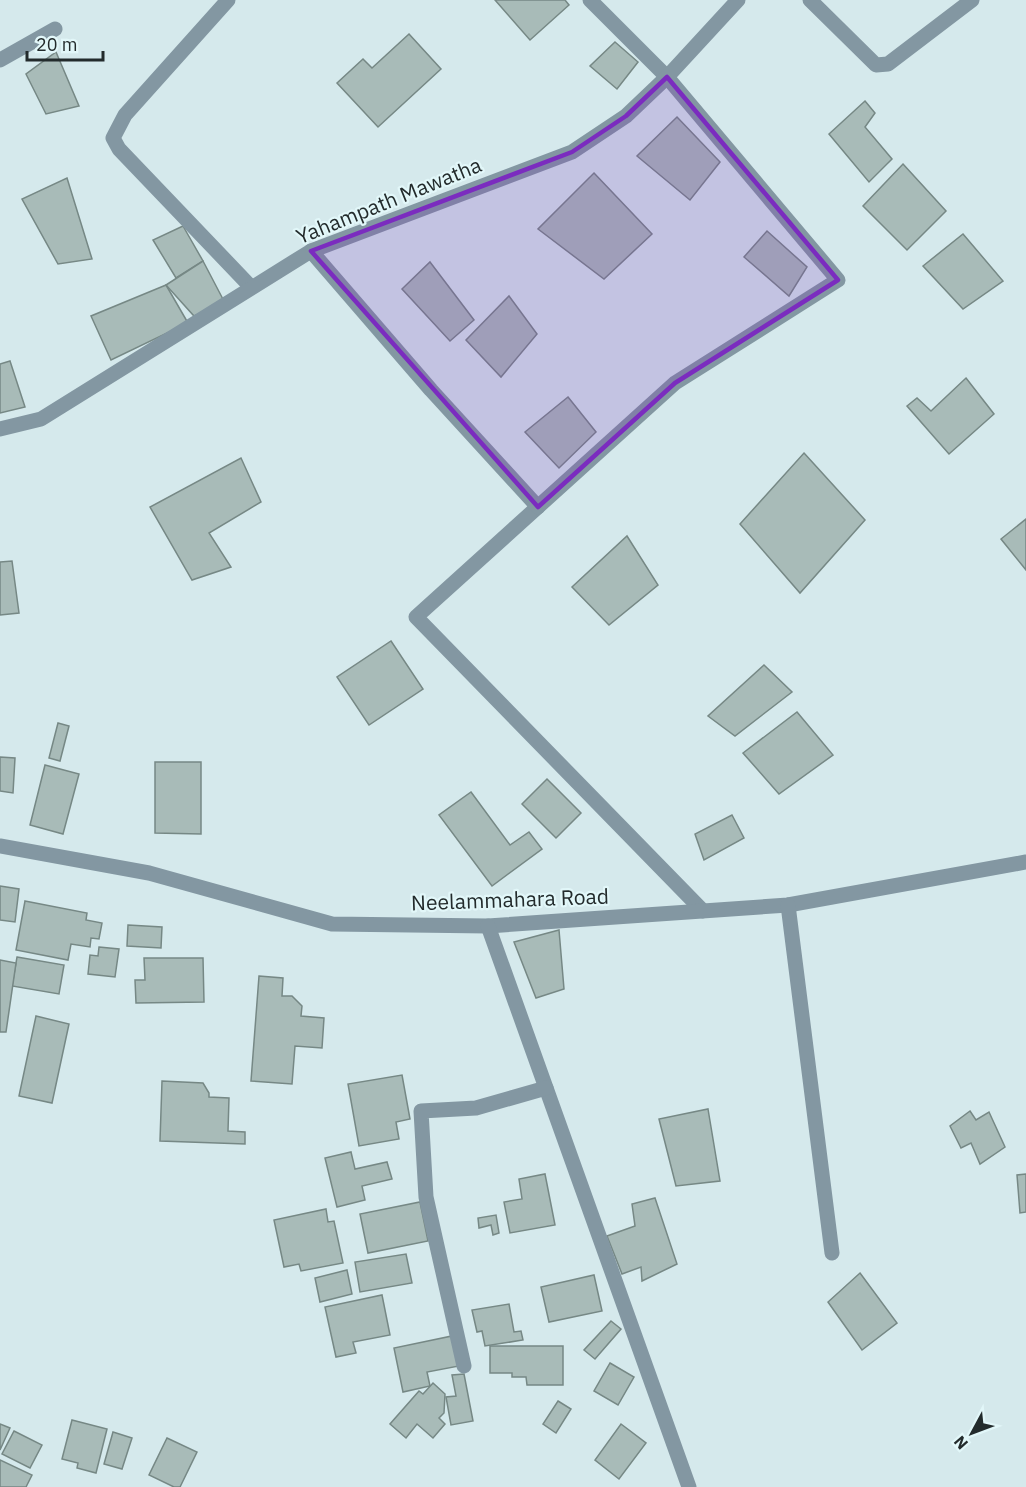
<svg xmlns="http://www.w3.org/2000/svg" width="1026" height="1487" viewBox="0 0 1026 1487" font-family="'IBM Plex Sans',sans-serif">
	<rect width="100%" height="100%" fill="#d5e9ec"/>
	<!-- building -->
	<g fill="#a8bbb8" stroke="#768885" stroke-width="1.5">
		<path d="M495 0H565L569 5 530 40Z"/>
		<path d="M409 34 441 69 378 127 337 83 363 59 372 68Z"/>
		<path d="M615 42 638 62 617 89 590 66Z"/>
		<path d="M56 52 79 106 46 114 26 74Z"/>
		<path d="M865 101 875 113 865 127 892 159 869 182 829 134Z"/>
		<path d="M677 117 720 162 690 200 637 156Z"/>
		<path d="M903 164 946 211 907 250 863 206Z"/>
		<path d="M594 173 652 234 604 279 538 229Z"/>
		<path d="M67 178 92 259 58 264 22 199Z"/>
		<path d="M183 226 203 261 176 278 153 240Z"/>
		<path d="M767 231 807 267 789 296 744 257Z"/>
		<path d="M963 234 1003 281 963 309 923 266Z"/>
		<path d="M203 261 225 303 194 316 166 285Z"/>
		<path d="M430 262 474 320 450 341 402 289Z"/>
		<path d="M166 285 188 323 111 360 91 316Z"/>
		<path d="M509 296 537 334 501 377 466 340Z"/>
		<path d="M10 361 25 407 0 413V364Z"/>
		<path d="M966 378 994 414 949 454 907 406 917 398 931 411Z"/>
		<path d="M568 397 596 432 559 468 525 432Z"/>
		<path d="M804 453 865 520 800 593 740 524Z"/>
		<path d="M241 458 261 502 209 533 231 567 192 580 150 507Z"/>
		<path d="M1026 519V570L1001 539Z"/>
		<path d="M627 536 658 585 609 625 572 587Z"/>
		<path d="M12 561 19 613 0 615V562Z"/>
		<path d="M391 641 423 689 369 725 337 677Z"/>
		<path d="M764 665 792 692 735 736 708 716Z"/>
		<path d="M797 712 833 755 779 794 743 753Z"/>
		<path d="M58 723 69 726 60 761 49 758Z"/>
		<path d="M0 757 15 758 13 793 0 791Z"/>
		<path d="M155 762H201V834L155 833Z"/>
		<path d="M45 765 79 774 63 834 30 825Z"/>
		<path d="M547 779 581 813 556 838 522 804Z"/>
		<path d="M471 792 510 845 529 832 542 849 492 886 439 815Z"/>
		<path d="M732 815 744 838 704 860 695 834Z"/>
		<path d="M0 886 19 889 15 922 0 920Z"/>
		<path d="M25 901 87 913 86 920 102 923 99 939 91 938 90 947 71 944 68 960 16 950Z"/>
		<path d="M128 925 162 927 161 948 127 946Z"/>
		<path d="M559 930 564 989 536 998 514 942Z"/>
		<path d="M99 947 119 949 115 977 88 974 90 955 98 956Z"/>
		<path d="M17 957 64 965 59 994 12 986Z"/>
		<path d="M144 958H203L204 1002 136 1003 135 980H145Z"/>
		<path d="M0 960 16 963 6 1032H0Z"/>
		<path d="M259 976 283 978 282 996H292L302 1006 301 1016 324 1018 322 1048 295 1046 292 1084 251 1081Z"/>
		<path d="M36 1016 69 1024 52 1103 19 1096Z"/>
		<path d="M402 1075 410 1119 396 1122 399 1139 359 1146 348 1084Z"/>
		<path d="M162 1081 203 1083 209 1093V1097L229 1098 228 1131 245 1132V1144L160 1141Z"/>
		<path d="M708 1109 720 1181 676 1186 659 1119Z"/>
		<path d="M970 1111 976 1120 989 1112 1005 1147 980 1164 971 1143 961 1148 950 1126Z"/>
		<path d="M351 1152 355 1169 387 1162 392 1179 362 1186 365 1200 337 1207 325 1158Z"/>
		<path d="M545 1174 555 1225 510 1233 504 1202 522 1199 519 1179Z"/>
		<path d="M1026 1174V1212L1020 1213 1017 1175Z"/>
		<path d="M655 1198 677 1264 642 1281 641 1267 622 1274 607 1236 635 1226 632 1204Z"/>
		<path d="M420 1202 428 1241 368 1253 360 1214Z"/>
		<path d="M326 1209 328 1222 334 1221 343 1263 301 1271 299 1264 284 1267 274 1220Z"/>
		<path d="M496 1215 499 1233 493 1235 491 1225 479 1228 478 1218Z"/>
		<path d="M406 1254 412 1283 360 1292 355 1262Z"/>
		<path d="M347 1270 352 1294 320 1302 315 1278Z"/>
		<path d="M860 1273 897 1323 862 1350 828 1302Z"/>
		<path d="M594 1275 602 1311 549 1322 541 1287Z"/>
		<path d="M382 1295 390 1335 353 1342 356 1353 336 1357 325 1307Z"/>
		<path d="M509 1304 514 1332 521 1331 523 1340 485 1346 482 1331 477 1332 472 1310Z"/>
		<path d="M611 1321 621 1329 595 1359 584 1350Z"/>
		<path d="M452 1336 459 1366 427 1372 430 1386 403 1392 394 1348Z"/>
		<path d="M490 1346H563V1385H527L526 1377H512V1373H490Z"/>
		<path d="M610 1363 634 1377 618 1405 594 1391Z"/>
		<path d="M464 1374 473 1421 451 1425 446 1397 456 1396 452 1375Z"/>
		<path d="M433 1383 445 1394 444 1413 439 1418 445 1424 433 1438 417 1424 406 1438 390 1424 419 1391 423 1394Z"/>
		<path d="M558 1401 571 1409 556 1433 543 1424Z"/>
		<path d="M72 1420 107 1429 96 1473 77 1468 78 1463 62 1459Z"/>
		<path d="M0 1424 10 1428 0 1450Z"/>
		<path d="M621 1424 646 1443 619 1479 595 1460Z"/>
		<path d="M14 1431 42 1445 30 1468 2 1454Z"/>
		<path d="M113 1432 132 1438 122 1469 104 1464Z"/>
		<path d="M167 1438 197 1452 180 1487H174L149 1475Z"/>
		<path d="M0 1460 32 1475 26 1487H0Z"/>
	</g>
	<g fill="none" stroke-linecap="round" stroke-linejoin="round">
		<!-- minor -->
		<g stroke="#8397a2" stroke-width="15">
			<path d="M228 0 125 115 113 138 119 149 251 287"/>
			<path d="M590 0 667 77 838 280 675 383 416 617 703 911"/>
			<path d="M810 0 876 65 888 64 972 0"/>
			<path d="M0 60 55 29"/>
			<path d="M311 251 431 390 538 507"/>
			<path d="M0 429 41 419 311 251 572 152 626 116 667 77 738 0"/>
			<path d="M0 846 149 873 332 924 488 926 788 905 1026 862"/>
			<path d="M788 905 832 1253"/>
			<path d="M488 926 689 1487"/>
			<path d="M464 1366 426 1197 421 1111 476 1108 546 1088"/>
		</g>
	</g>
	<!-- marked area -->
	<path fill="#7b2cbf" fill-opacity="0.2" stroke="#7b2cbf" stroke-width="4.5" stroke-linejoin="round" d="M667 77 838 280 675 383 538 507 311 251 572 152 626 116Z"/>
	<g text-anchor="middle" stroke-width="4.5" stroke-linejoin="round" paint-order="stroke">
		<!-- street labels -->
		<g font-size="21" fill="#232b2c" stroke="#e2f7f9">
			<text transform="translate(389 201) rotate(-22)" y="7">Yahampath Mawatha</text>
			<text transform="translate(510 900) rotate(-2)" y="7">Neelammahara Road</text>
		</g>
	</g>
	<!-- north arrow -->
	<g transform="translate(972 1433) rotate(229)" stroke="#e2f7f9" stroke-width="4.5" paint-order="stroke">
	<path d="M0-4.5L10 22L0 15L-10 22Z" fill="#232b2c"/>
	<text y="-9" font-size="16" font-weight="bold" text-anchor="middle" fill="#232b2c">N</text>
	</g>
	<!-- scale -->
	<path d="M27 51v9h76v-9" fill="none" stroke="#232b2c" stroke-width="3"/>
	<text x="36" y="51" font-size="18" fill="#232b2c" stroke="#e2f7f9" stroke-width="4.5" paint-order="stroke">20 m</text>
</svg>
